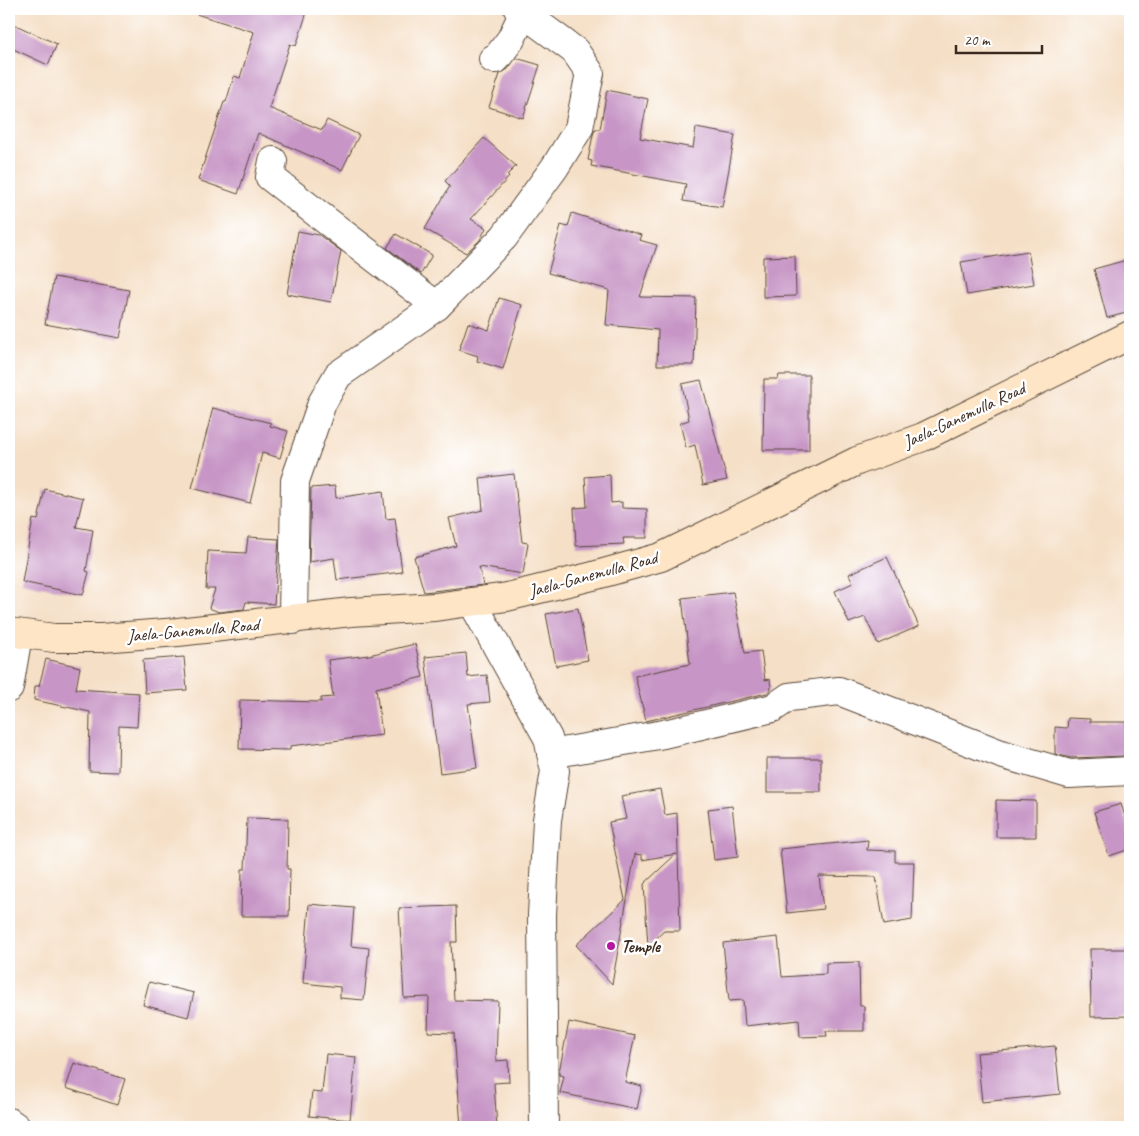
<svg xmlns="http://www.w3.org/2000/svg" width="1139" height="1136" viewBox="0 0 1139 1136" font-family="Caveat,sans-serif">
	<rect width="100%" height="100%" fill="#fff"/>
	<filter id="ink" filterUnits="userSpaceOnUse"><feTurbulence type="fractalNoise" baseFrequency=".02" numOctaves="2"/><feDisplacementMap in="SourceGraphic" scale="10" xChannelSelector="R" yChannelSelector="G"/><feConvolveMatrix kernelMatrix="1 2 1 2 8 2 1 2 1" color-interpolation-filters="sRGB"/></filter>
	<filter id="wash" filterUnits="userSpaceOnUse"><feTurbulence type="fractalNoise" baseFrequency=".0096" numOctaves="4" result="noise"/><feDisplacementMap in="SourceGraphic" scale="20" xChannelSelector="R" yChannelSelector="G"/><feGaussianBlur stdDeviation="1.12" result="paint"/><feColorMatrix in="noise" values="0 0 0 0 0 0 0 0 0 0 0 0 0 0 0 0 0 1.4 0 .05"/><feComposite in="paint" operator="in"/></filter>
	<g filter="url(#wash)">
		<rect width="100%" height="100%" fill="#f5dfc6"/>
		<g id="blocks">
			<!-- building -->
			<g fill="#c796c6">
				<path d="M197 9H308L296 46 290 44 269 108 322 130 327 120 359 135 342 170 258 133 238 194 198 180 224 102H226L234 76 240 78 254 32 196 14Z"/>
				<path d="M9 22 57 44 48 65 9 47Z"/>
				<path d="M516 58 540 65 523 118 489 107 500 74 508 69Z"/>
				<path d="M607 90 648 99 640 138 693 148 696 128 735 135 722 207 683 201 686 184 591 166 592 161 588 160 593 135 595 129H600Z"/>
				<path d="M484 138 516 166 507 175 509 177 471 219 486 228 480 240 466 253 425 229 450 186 445 181Z"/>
				<path d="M572 213 641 235 639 240 657 245 640 297 696 298 694 365H657L658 330 606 325 609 290 548 273 561 225 568 227Z"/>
				<path d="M298 231 319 235 341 251 331 302 287 294Z"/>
				<path d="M396 234 432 255 421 274 387 248Z"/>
				<path d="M1028 251 1034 284 967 295 961 262Z"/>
				<path d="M795 256 796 296 763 297V257Z"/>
				<path d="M1130 259V312L1107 318 1094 269Z"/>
				<path d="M54 277 129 290 120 338 45 324Z"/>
				<path d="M499 298 522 305 503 369 477 361 478 356 459 350 468 323 489 330Z"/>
				<path d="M779 375H809V450H763L764 379H778Z"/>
				<path d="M701 380 727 480 703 485 695 445 686 448 680 423 689 420 682 384Z"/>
				<path d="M213 408 271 423 270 426 288 431 280 458 262 453 250 503 192 488Z"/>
				<path d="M514 474 522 542 528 543 523 574 479 567 483 585 424 592 414 557 456 546 449 518 483 510 480 478Z"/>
				<path d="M610 475 611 503 622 502V508L647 509V538H623L624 544 576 546 574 508 587 507 585 477Z"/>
				<path d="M335 486 336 498 383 491 386 519 395 518 402 572 337 580 334 558 309 562 311 488Z"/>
				<path d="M45 489 83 498 76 527 93 530 86 571 89 572 83 595 22 582 33 519 38 520Z"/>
				<path d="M248 537 279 539 274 604 246 602 244 609 219 612 209 608 215 589H206L208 551 246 553Z"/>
				<path d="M887 557 919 626 878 644 865 617 849 623 835 591 853 583 849 574Z"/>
				<path d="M733 592 745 653 761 651 765 680 770 679 771 690 767 693 646 721 635 676 690 664 682 598Z"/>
				<path d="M578 608 588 660 556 666 546 614Z"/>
				<path d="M415 644 423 677 376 688 382 735 290 746V750L239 749 240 700 321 702V698L333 697 328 660 369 655Z"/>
				<path d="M466 653 468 677 487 675 490 702 468 704 477 768 440 773 425 657Z"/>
				<path d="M184 657 187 690 145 693 143 660Z"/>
				<path d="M46 659 80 667 76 689 139 693 137 727 119 726 118 772 89 771 90 712 34 700 35 686H39Z"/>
				<path d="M1068 718 1090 719V722H1126L1127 756 1071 758 1055 754V727L1067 728Z"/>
				<rect x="767" y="758" width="54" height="34"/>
				<path d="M660 789 665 815 677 813 680 931H664L648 946 644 884 676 854 642 860V855L635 854 612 984 576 945 625 900 609 822 626 819 621 796Z"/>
				<path d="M996 800 1036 801V837H996Z"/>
				<path d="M1121 804 1130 831V849L1109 856 1094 812Z"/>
				<path d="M732 806 738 857 714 860 708 809Z"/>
				<path d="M247 818 288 819 287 869H290L289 916H241L242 869H245Z"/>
				<path d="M868 840 867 850 895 851V862H914L912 920 884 925 876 877 819 876 823 909 787 913 780 849Z"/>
				<path d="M309 904 354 908 351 946 369 948 364 1000 340 998V987L303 983Z"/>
				<path d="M456 906 457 942H451L454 1000 498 1001 496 1061 508 1060 509 1082 494 1083 497 1127H461L454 1033 428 1032 429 997 404 998 399 908Z"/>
				<path d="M778 937 782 977 826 974V963L859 962 860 1006H864V1031H826L827 1036 800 1037 799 1020 745 1026 743 1000 729 1001 723 943Z"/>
				<path d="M1090 949H1130V1016L1091 1017Z"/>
				<path d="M149 982 194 993 188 1017 143 1005Z"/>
				<path d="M569 1022 635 1036 625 1082 642 1086 637 1109 560 1093 564 1076 559 1075V1072Z"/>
				<path d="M1055 1046 1060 1094 982 1102 977 1053Z"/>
				<path d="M326 1054 356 1057 350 1120 309 1116 312 1092 322 1093Z"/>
				<path d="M74 1063 125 1079 117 1105 66 1088Z"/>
			</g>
		</g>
	</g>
	<g filter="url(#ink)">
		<use href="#blocks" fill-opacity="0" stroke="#574537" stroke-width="1"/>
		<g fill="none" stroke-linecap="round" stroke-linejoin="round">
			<defs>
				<g id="minor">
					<path d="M493 59H496L511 39 523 14"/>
					<path d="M273 161 270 177 437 306"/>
					<path d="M472 602 548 738 555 771 547 820 542 915 544 1127"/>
					<path d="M293 620 295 481 322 403 338 375 437 306 504 237 555 167 579 128 590 73 575 51 518 9"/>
					<path d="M9 688 18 635"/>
					<path d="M551 754 664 734 773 708 789 697 839 691 1001 754 1069 774 1130 771"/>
					<path d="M9 1122 16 1127"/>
				</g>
				<path id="secondary" d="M9 632 54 638H101L178 632 351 612 435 607 507 597 593 576 661 557 857 461 923 437 1130 335"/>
			</defs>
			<!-- minor casing -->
			<use href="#minor" stroke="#574537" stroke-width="30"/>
			<!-- secondary casing -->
			<use href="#secondary" stroke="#574537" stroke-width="30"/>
			<!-- minor -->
			<use href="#minor" stroke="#fff" stroke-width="28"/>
			<!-- secondary -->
			<use href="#secondary" stroke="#fde5c5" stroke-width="28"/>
		</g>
	</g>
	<!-- markers -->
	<circle fill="#b5179e" stroke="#fff" stroke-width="2" cx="611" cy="946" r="5"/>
	<g text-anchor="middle" stroke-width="5" stroke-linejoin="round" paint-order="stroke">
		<!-- street labels -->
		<g font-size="18" fill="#3b2a1e" stroke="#fff">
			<text transform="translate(964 415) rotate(-25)" y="6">Jaela-Ganemulla Road</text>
			<text transform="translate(593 574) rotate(-15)" y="6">Jaela-Ganemulla Road</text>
			<text transform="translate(193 630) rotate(-5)" y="6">Jaela-Ganemulla Road</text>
		</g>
		<!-- poi labels -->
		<g font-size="18" font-weight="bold" fill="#3b2a1e" stroke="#fff" text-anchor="start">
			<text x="621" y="952">Temple</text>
		</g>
	</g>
	<!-- margin -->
	<rect width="1139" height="1136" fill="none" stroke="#fff" stroke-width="30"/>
	<!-- scale -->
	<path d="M956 45v8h86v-8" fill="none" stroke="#3b2a1e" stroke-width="2.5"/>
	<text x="964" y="45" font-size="15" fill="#3b2a1e" stroke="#ffffff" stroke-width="4" paint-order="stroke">20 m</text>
</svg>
